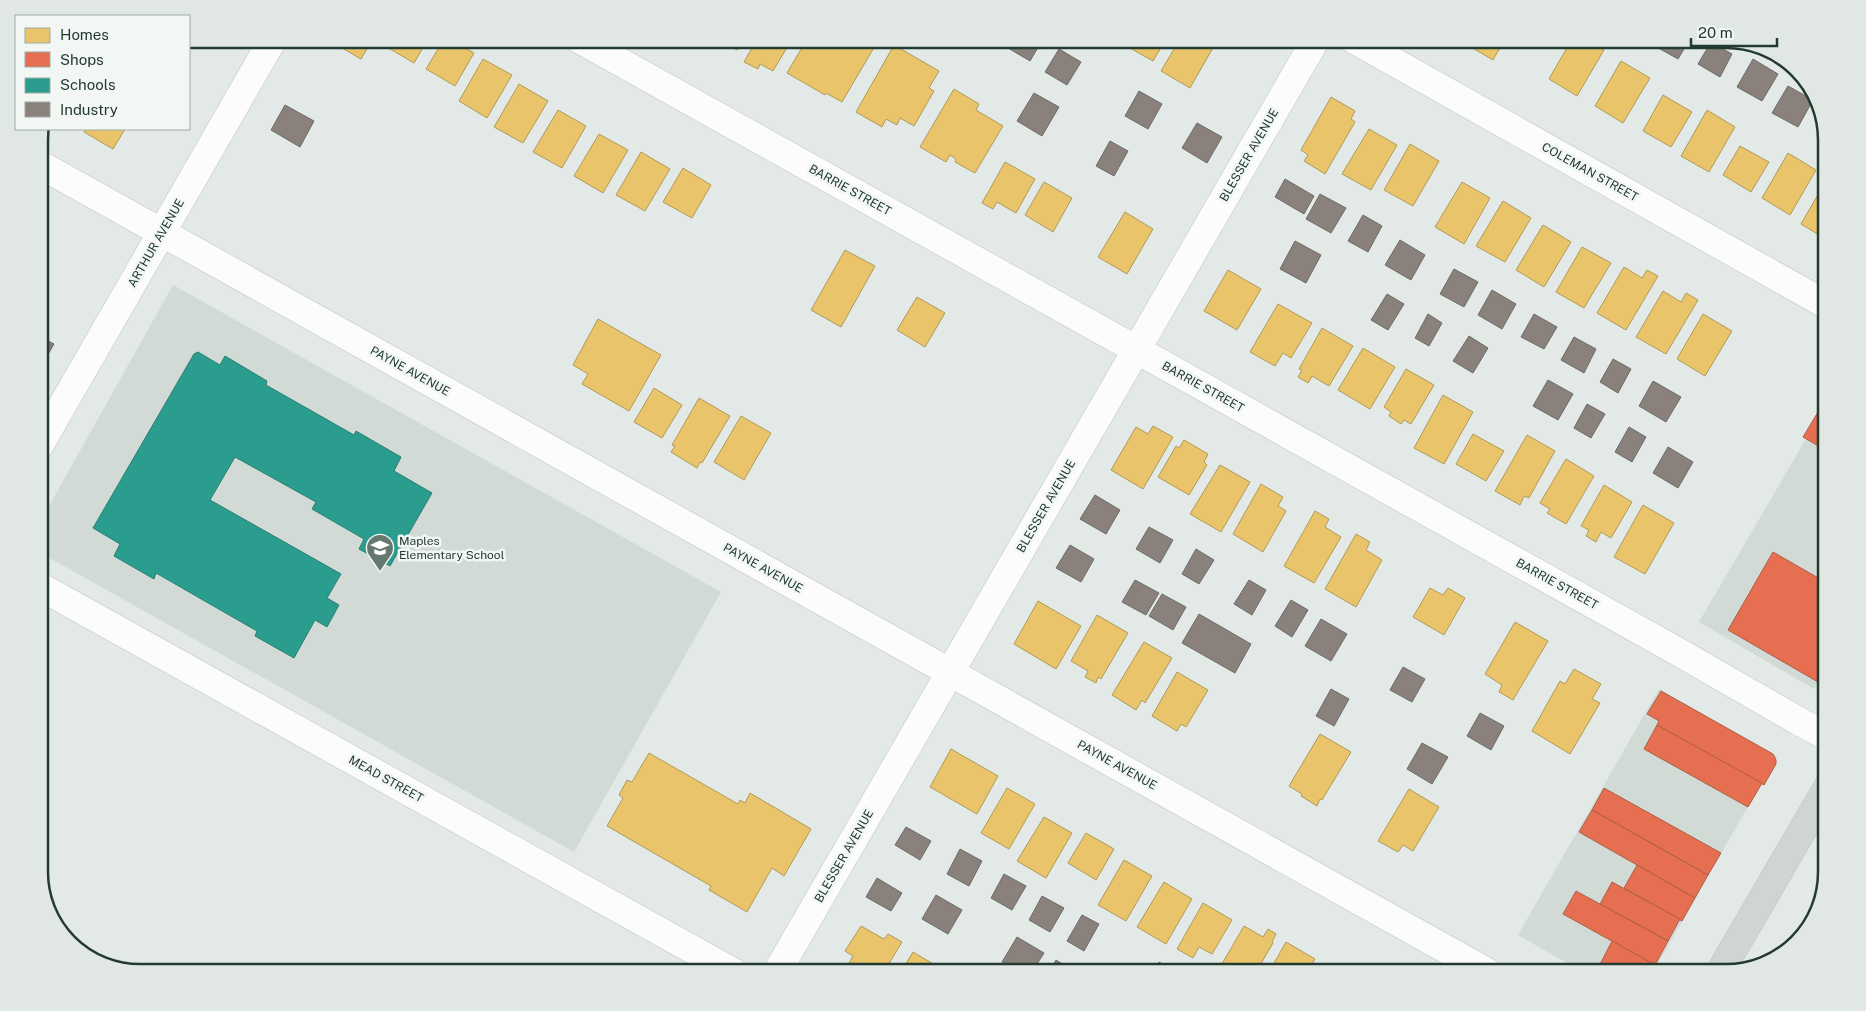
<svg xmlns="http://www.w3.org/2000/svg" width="1866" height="1011" viewBox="0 0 1866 1011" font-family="'Public Sans',sans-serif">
	<rect width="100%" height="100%" fill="#e3e9e6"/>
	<!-- built -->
	<g fill="#d2dad5">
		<path d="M173 285 721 592 574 852 39 552V524Z"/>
		<path d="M1827 403V667L1814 689 1699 622Z"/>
		<path d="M1659 689 1777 756 1653 972H1583L1518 935Z"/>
	</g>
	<!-- homes -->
	<g fill="#e9c46a" stroke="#ae9b59">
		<path d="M331 39H373L361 59 330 41Z"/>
		<path d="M389 39H428L414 63 385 46Z"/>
		<path d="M444 39H449L474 53 455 86 426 69Z"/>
		<path d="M718 39H744L737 50Z"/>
		<path d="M757 39H792L773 71 760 64 758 69 744 62Z"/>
		<path d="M807 39H879L842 102 826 93 825 95 787 73Z"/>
		<path d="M1124 39H1166L1153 61 1121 43Z"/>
		<path d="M1180 39H1218L1190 88 1161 71Z"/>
		<path d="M1466 39H1505L1493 60 1464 43Z"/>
		<path d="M1572 39H1584L1604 50 1577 96 1549 79Z"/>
		<path d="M894 45 939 71 929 88 934 91 914 126 900 118 897 125 886 119 882 127 856 112Z"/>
		<path d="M483 59 512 75 487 118 459 101Z"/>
		<path d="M1621 61 1650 78 1623 123 1595 106Z"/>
		<path d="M519 84 548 101 523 143 494 127Z"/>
		<path d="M954 89 979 104 976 110 1003 126 975 173 955 162 956 159 950 155 946 162 920 147Z"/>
		<path d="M1663 95 1692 112 1671 147 1643 131Z"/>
		<path d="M1331 97 1355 111 1351 119 1355 122 1325 174 1304 161 1308 155 1301 150Z"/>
		<path d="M558 110 586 126 562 168 533 152Z"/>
		<path d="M1707 110 1735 127 1709 172 1681 156Z"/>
		<path d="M86 129H125L113 149 84 132Z"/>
		<path d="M1369 129 1397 145 1371 190 1342 174Z"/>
		<path d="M599 134 628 150 603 193 574 176Z"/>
		<path d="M1410 144 1439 161 1413 206 1384 190Z"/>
		<path d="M1740 146 1769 162 1751 192 1723 175Z"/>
		<path d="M641 152 670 169 645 211 616 195Z"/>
		<path d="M1788 153 1816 170 1790 215 1762 198Z"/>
		<path d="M1005 162 1035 179 1016 213 997 202 993 209 982 203Z"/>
		<path d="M683 168 711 185 692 218 663 202Z"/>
		<path d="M1827 179V240L1801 224Z"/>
		<path d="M1044 182 1072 198 1053 232 1025 215Z"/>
		<path d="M1462 182 1490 198 1464 244 1435 227Z"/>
		<path d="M1503 201 1531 218 1505 262 1476 246Z"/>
		<path d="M1125 212 1153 229 1127 274 1098 257Z"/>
		<path d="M1543 225 1571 242 1544 287 1516 270Z"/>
		<path d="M1582 247 1611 263 1584 308 1556 292Z"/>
		<path d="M845 250 875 266 841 327 811 310Z"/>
		<path d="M1624 267 1642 278 1647 270 1658 276 1626 330 1597 313Z"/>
		<path d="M1228 270 1261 289 1237 330 1204 311Z"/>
		<path d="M1663 291 1681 302 1686 293 1698 300 1666 354 1636 337Z"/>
		<path d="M917 297 945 313 925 347 897 330Z"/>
		<path d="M1278 304 1312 323 1291 358 1283 353 1275 366 1250 352Z"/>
		<path d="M1703 314 1732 331 1705 376 1677 359Z"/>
		<path d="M598 319 661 355 629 411 582 384 588 374 573 365Z"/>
		<path d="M1322 328 1353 346 1329 386 1312 376 1308 383 1298 377 1302 370 1299 369Z"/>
		<path d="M1363 348 1395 367 1370 409 1338 390Z"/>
		<path d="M1406 369 1434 385 1411 424 1404 420 1401 424 1389 416 1391 412 1384 407Z"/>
		<path d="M654 388 682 405 662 438 634 422Z"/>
		<path d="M1443 395 1473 412 1444 464 1414 448Z"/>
		<path d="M699 398 730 416 702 463 700 462 697 468 671 452 675 446 672 445Z"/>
		<path d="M741 416 771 433 744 480 714 462Z"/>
		<path d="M1153 426 1173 437 1143 489 1111 470 1136 427 1148 434Z"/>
		<path d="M1473 434 1504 451 1486 481 1456 464Z"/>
		<path d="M1527 435 1555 451 1529 498 1524 496 1520 505 1495 491Z"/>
		<path d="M1184 440 1208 454 1204 462 1207 465 1189 495 1158 477 1176 446 1179 448Z"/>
		<path d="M1566 459 1594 476 1566 524 1547 513 1550 509 1540 503Z"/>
		<path d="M1220 465 1250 482 1221 532 1190 514Z"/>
		<path d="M1261 484 1283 497 1278 506 1286 511 1263 552 1233 534Z"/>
		<path d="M1604 485 1632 502 1611 538 1601 532 1596 542 1586 536 1589 530 1581 526Z"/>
		<path d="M1643 505 1674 523 1645 574 1614 557Z"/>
		<path d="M1315 511 1329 519 1325 527 1341 537 1314 583 1284 566Z"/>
		<path d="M1356 534 1370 542 1366 550 1382 560 1356 607 1325 589Z"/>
		<path d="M1430 588 1443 595 1448 588 1465 598 1444 635 1413 617Z"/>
		<path d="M1038 601 1081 626 1056 669 1014 644Z"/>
		<path d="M1097 615 1128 633 1101 679 1098 677 1096 683 1085 677 1088 671 1071 661Z"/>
		<path d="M1515 622 1548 641 1513 700 1499 692 1502 685 1485 674Z"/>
		<path d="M1144 642 1172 658 1145 703 1142 700 1136 710 1112 695Z"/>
		<path d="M1574 669 1601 684 1592 699 1600 703 1570 754 1532 731 1560 681 1565 684Z"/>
		<path d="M1177 672 1208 690 1186 727 1181 724 1177 731 1152 716Z"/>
		<path d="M1320 734 1351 752 1322 800 1320 799 1317 806 1301 796 1302 794 1289 786Z"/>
		<path d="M951 749 998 776 977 814 930 787Z"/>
		<path d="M649 753 738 804 740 800 745 803 750 793 811 829 784 876 772 868 747 912 709 890 711 886 607 826 623 798 619 795 627 780 632 782Z"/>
		<path d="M1007 788 1035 804 1009 849 981 833Z"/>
		<path d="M1409 789 1439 807 1413 851 1403 845 1398 852 1378 841Z"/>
		<path d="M1044 817 1072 833 1046 878 1017 861Z"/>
		<path d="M1086 833 1114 849 1096 880 1068 863Z"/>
		<path d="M1124 860 1152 876 1126 921 1098 905Z"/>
		<path d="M1164 882 1192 899 1166 944 1137 927Z"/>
		<path d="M1203 903 1232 920 1212 954 1199 947 1193 958 1177 949Z"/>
		<path d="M861 926 884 939 888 934 902 942 884 972H848L845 970 853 956 845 951Z"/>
		<path d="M1244 926 1263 937 1268 929 1276 934 1272 942 1273 943 1256 972H1224L1219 969Z"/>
		<path d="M1286 942 1315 959 1307 972H1269Z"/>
		<path d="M913 952 940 968 938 972H901Z"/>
		<path d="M1327 966 1339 972H1323Z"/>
	</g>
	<!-- shops -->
	<g fill="#e76f51" stroke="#ac5f47">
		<path d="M1827 397V451L1803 437Z"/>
		<path d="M1773 552 1827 583V666L1818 682 1728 630Z"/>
		<path d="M1661 691 1773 754 1776 760V764L1764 785 1657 725 1659 721 1647 714Z"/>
		<path d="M1657 725 1762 783 1748 807 1644 749Z"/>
		<path d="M1604 788 1721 853 1708 875 1592 810Z"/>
		<path d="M1592 810 1708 875 1695 898 1579 832Z"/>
		<path d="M1637 865 1695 898 1682 921 1624 888Z"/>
		<path d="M1612 882 1680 919 1668 941 1600 904Z"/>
		<path d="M1576 891 1668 941 1655 965 1563 914Z"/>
		<path d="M1612 941 1655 965 1651 972H1596Z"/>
	</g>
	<!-- schools -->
	<path fill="#2a9d8f" stroke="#287f73" d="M198 352 220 365 225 356 267 381 266 385 354 435 356 431 401 457 394 471 432 493 390 566 359 549 364 539 312 509 316 502 235 457 210 500 341 574 327 598 339 605 327 627 315 620 294 658 255 636 257 631 156 573 154 579 114 556 120 544 93 528 194 354Z"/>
	<!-- industry -->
	<g fill="#8a817c" stroke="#6b6c66">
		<path d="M1013 39H1043L1030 61 1008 48Z"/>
		<path d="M1657 39H1690L1678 59 1653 45Z"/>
		<path d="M1711 42 1732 54 1720 77 1698 64Z"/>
		<path d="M1059 49 1081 62 1067 85 1045 72Z"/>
		<path d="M1753 59 1778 74 1762 101 1737 87Z"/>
		<path d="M1788 86 1813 100 1798 127 1772 113Z"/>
		<path d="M1139 91 1162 104 1148 129 1125 116Z"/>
		<path d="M1034 93 1059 107 1042 136 1017 121Z"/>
		<path d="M285 105 314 121 300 147 271 130Z"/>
		<path d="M1197 123 1222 137 1207 163 1182 148Z"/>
		<path d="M1110 141 1128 151 1114 176 1096 166Z"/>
		<path d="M1285 179 1314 196 1304 214 1275 197Z"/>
		<path d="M1320 194 1346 208 1331 233 1306 219Z"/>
		<path d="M1363 215 1382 226 1368 252 1348 241Z"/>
		<path d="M1400 240 1425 255 1411 280 1385 265Z"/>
		<path d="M1295 241 1321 255 1306 283 1280 269Z"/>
		<path d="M1454 269 1478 282 1464 307 1440 294Z"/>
		<path d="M1492 290 1516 304 1502 329 1478 315Z"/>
		<path d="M1387 294 1404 304 1388 330 1371 320Z"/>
		<path d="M1428 314 1442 323 1429 346 1415 338Z"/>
		<path d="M1534 314 1557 327 1544 349 1521 337Z"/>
		<path d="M39 336 54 344 39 370Z"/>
		<path d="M1469 336 1488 348 1473 373 1453 361Z"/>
		<path d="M1574 337 1596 349 1584 373 1561 360Z"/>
		<path d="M1613 359 1631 369 1618 393 1600 382Z"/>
		<path d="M1548 380 1573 394 1558 420 1533 406Z"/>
		<path d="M1653 381 1681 397 1666 422 1639 406Z"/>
		<path d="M1587 404 1605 414 1591 438 1574 428Z"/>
		<path d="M1629 427 1646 437 1632 462 1615 452Z"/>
		<path d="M1668 447 1693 462 1678 488 1653 473Z"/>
		<path d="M1095 495 1120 510 1106 534 1080 519Z"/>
		<path d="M1149 527 1173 540 1160 563 1136 549Z"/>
		<path d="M1070 545 1094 559 1081 582 1056 568Z"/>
		<path d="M1196 549 1214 560 1199 584 1182 574Z"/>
		<path d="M1135 580 1159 593 1146 615 1122 602Z"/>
		<path d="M1249 580 1266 590 1252 615 1234 604Z"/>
		<path d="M1162 594 1186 607 1173 630 1149 616Z"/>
		<path d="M1291 600 1308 610 1292 637 1275 626Z"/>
		<path d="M1199 614 1251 644 1235 673 1182 643Z"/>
		<path d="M1321 619 1347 634 1331 661 1305 646Z"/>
		<path d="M1403 667 1425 679 1412 702 1390 690Z"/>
		<path d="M1331 689 1349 699 1334 726 1316 716Z"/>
		<path d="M1480 713 1504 726 1491 750 1467 736Z"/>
		<path d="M1422 743 1448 757 1432 784 1407 769Z"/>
		<path d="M906 827 931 841 920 860 895 845Z"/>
		<path d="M960 849 982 861 969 886 947 874Z"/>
		<path d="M1004 874 1026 886 1012 910 991 898Z"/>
		<path d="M877 878 902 893 891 911 866 897Z"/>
		<path d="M936 895 962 910 948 934 922 919Z"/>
		<path d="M1042 896 1064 908 1050 932 1029 920Z"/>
		<path d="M1082 915 1099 924 1084 951 1067 941Z"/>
		<path d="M1017 937 1044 953 1032 972H1018L1002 962Z"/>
		<path d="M1056 960 1072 970 1071 972H1049Z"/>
		<path d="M1159 962 1176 972H1153Z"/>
	</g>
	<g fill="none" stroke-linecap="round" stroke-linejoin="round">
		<defs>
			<g id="minor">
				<path d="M579 39 1675 650 1802 723 1827 736"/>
				<path d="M1353 39 1827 305"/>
				<path d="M39 164 1487 972"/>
				<path d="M39 446 273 39"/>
				<path d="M39 586 733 972"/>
				<path d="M777 972 1316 39"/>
			</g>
			<path id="major" d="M1720 972 1827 788"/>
		</defs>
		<!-- minor casing -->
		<use href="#minor" stroke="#c0c5c3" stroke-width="29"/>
		<!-- major casing -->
		<use href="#major" stroke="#bcc4c1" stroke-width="29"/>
		<!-- minor -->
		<use href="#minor" stroke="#fbfcfb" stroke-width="28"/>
		<!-- major -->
		<use href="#major" stroke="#ced5d2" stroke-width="28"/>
	</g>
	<!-- icons -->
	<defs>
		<symbol id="school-pin" viewBox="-11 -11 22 30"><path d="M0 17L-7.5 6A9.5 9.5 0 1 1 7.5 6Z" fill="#667770" stroke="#f2f7f4"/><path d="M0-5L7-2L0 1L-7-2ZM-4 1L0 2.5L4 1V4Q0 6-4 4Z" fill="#fff"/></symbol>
	</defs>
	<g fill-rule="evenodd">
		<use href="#school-pin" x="364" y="532" width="32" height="43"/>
	</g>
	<g text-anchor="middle" stroke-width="5" stroke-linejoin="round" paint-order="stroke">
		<!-- street labels -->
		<g font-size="12" fill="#233a31" stroke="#f2f7f4">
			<text transform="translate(1249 155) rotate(-60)" y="4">BLESSER AVENUE</text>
			<text transform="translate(1590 172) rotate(29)" y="4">COLEMAN STREET</text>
			<text transform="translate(850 190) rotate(29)" y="4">BARRIE STREET</text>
			<text transform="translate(156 243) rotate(-60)" y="4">ARTHUR AVENUE</text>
			<text transform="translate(410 371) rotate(29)" y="4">PAYNE AVENUE</text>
			<text transform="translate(1203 387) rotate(29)" y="4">BARRIE STREET</text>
			<text transform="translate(1046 506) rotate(-60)" y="4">BLESSER AVENUE</text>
			<text transform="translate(763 568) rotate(29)" y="4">PAYNE AVENUE</text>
			<text transform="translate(1557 584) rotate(29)" y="4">BARRIE STREET</text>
			<text transform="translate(1117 765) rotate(29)" y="4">PAYNE AVENUE</text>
			<text transform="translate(386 779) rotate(29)" y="4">MEAD STREET</text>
			<text transform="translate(844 856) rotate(-60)" y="4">BLESSER AVENUE</text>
		</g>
		<!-- poi labels -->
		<g font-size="12" fill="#233a31" stroke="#f2f7f4" text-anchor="start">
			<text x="399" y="545">Maples<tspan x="399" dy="14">Elementary School</tspan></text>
		</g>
	</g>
	<!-- crop -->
	<path d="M0 0H1866V1011H0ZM140 48H1726A92 92 0 0 1 1818 140V872A92 92 0 0 1 1726 964H140A92 92 0 0 1 48 872V140A92 92 0 0 1 140 48Z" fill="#e1e8e4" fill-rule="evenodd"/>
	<path fill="none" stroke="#233a31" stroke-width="2.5" d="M140 48H1726A92 92 0 0 1 1818 140V872A92 92 0 0 1 1726 964H140A92 92 0 0 1 48 872V140A92 92 0 0 1 140 48Z"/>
	<!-- legend -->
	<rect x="15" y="15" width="175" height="115" fill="#f2f7f4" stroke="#9faba6"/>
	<rect x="25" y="28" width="25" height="15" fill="#e9c46a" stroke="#9faba6"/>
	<text x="60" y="40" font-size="15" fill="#233a31">Homes</text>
	<rect x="25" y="52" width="25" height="15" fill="#e76f51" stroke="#9faba6"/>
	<text x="60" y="65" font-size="15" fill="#233a31">Shops</text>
	<rect x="25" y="78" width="25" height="15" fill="#2a9d8f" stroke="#9faba6"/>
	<text x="60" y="90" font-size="15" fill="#233a31">Schools</text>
	<rect x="25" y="102" width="25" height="15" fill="#8a817c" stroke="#9faba6"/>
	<text x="60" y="115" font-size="15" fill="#233a31">Industry</text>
	<!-- scale -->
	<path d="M1691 38v8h86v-8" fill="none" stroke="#233a31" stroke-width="2.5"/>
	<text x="1698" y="38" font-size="15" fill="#233a31" stroke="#f2f7f4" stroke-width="4" paint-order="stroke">20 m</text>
</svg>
